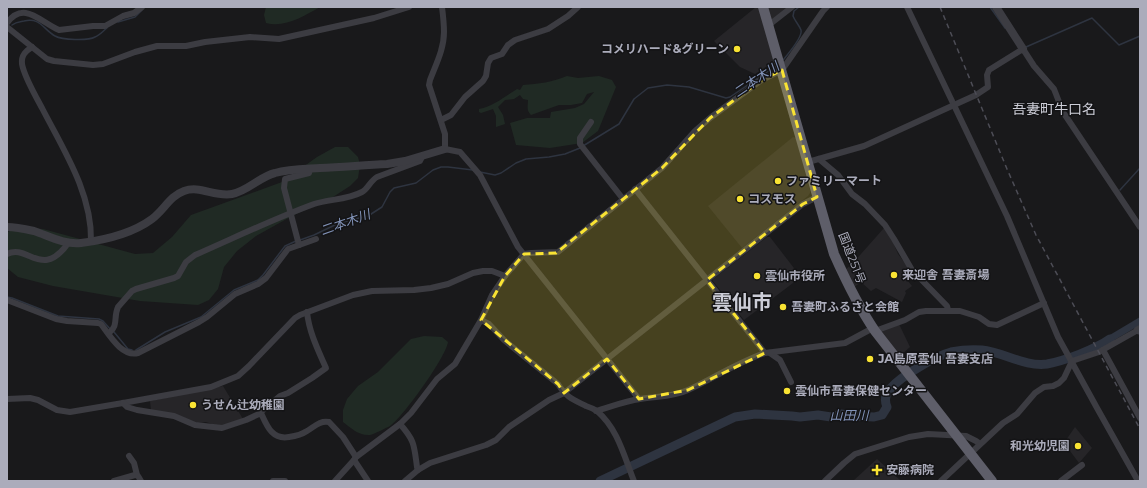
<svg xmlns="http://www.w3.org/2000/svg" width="1147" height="488" viewBox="0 0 1147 488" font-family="Montserrat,'Noto Sans JP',sans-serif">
	<rect width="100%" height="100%" fill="#19191b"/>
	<!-- built -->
	<g fill="#262528">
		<path d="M756 7H759L774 62 755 74 740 67 714 41Z"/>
		<path d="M766 7H790L771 22Z"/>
		<path d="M793 137 796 138 810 190V193L808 196 742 248 708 206Z"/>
		<path d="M884 228 892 240 898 254 914 275 907 280 912 286 905 291 906 293 902 302 876 288 871 291 861 282 853 288 845 270 853 263Z"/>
		<path d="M767 237H770L797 272V280L744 320 712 280Z"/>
		<path d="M899 324 910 347 900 356 880 332Z"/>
		<path d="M223 386 243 419 225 425H215L206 422 197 423 151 410 150 401Z"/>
		<path d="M1075 427 1092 448 1079 463 1064 443Z"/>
		<path d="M877 459 901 481H853Z"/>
	</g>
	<!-- green -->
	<g fill="#202a24">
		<path d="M266 7H320C304 16 285 28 266 23L264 15Z"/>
		<path d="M567 76 578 78 599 76 612 80 616 87 598 131 582 143 550 148 516 145 510 123 527 118H550L551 112 575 108 584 104 594 92 587 94 582 103 571 105H559L531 115C526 110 528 106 528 100L523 99 520 95 514 99 505 100 498 107 503 115 505 124 496 127V116L493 109 481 113 479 112V109C494 106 504 97 517 89L520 90 523 85C538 84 553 82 567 76Z"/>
		<path d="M335 147H348L358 157 360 165 358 178 350 186 333 197 292 216 256 236 237 251 224 267 218 289 209 300 198 305 140 301 53 286 18 277 7 268 8 232 16 227 43 229 135 254 153 253 172 237 191 215 282 182 317 157Z"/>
		<path d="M424 336 442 337 448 342C446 357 403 417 390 426 386 428 374 434 370 435 359 436 351 428 343 422V410L347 399 358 386 378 372 411 339Z"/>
	</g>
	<!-- water -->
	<path fill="#2e3440" d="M1140 317V325L1101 348 1098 342Z"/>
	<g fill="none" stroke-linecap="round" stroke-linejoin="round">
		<!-- stream -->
		<g stroke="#2e3440" stroke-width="1.5">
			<path d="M990 7 1005 28"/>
			<path d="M118 22 135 17 142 10"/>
			<path d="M12 25C16 22 19 22 24 21 40 17 43 29 55 36 62 40 88 41 95 37 100 35 103 31 107 28"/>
			<path d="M1026 47 1092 18 1119 45 1140 36"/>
			<path d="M783 60C788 54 803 37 801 30 799 25 795 21 793 16L794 11 799 7"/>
			<path d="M583 146 619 124 634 99 648 88 667 85 689 87 726 98 730 97 776 66"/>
			<path d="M480 172 495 175 501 173 516 163 526 159 549 157 565 154 580 148"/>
			<path d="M1120 190 1140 168"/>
			<path d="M300 240 314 235 339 223 368 216 382 207 390 192 394 188 416 183 433 170 441 167H448L473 170"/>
			<path d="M7 297 12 298 58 316 99 319 103 321 111 330"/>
			<path d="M114 332 128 349 132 350"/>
			<path d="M136 350 165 332 201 317 234 290 258 280 263 275 285 246 296 241"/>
		</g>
		<!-- river -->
		<path stroke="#2e3440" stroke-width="9" d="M600 481 735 417 755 414 792 416 800 417 818 415 831 417 841 414 854 416 874 417 882 415 887 407C884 400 885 394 891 388 901 376 936 356 951 352 961 350 971 349 982 350 1003 352 1025 367 1047 364 1064 361 1096 349 1110 339"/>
		<!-- minor -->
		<g stroke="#3c3c42" stroke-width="6">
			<path d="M442 7C443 15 444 24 444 32 444 49 436 64 430 80L429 85 445 134V149L460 152 480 175 518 247 639 399"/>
			<path d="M907 7 1007 216 1058 337 1097 408 1138 481"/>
			<path d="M7 23C24 0 40 22 59 30L93 26H105L123 16 134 13 142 7"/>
			<path d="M769 25 792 7"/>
			<path d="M7 27 47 59 54 61 93 65 103 64 135 52 157 46H186L205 42 250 37 279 39 374 18 409 7"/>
			<path d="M32 47C26 51 21 55 22 64 24 76 36 97 42 108 63 149 92 193 91 241"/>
			<path d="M441 120 451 115 465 97 483 81 486 76 488 63 491 58 502 54 508 45 515 40 548 29 568 16 578 7"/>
			<path d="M591 122 580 138V144L623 199"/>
			<path d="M819 159 838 175 852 194 865 204 885 225 894 239 912 270 947 306 948 310"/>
			<path d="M808 162 864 146 976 95 988 87 987 75 989 70 1023 49 1034 66 1054 89 1063 112 1140 227"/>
			<path d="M635 189 765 353"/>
			<path d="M299 245 284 188 285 179 309 173 310 169"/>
			<path d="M7 254C28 243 42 281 69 242"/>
			<path d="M7 300 56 319 67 321 98 323 101 324C110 336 122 357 138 353L199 322 207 317 235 294 258 284 266 278 288 249 316 239"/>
			<path d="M481 320 489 324 504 340 558 384C566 397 572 399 586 406 589 407 594 409 597 411 618 429 624 456 634 481"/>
			<path d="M875 331 905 320 919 312 926 311H960L979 317 989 324 997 325 1044 303"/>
			<path d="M109 333C119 325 113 318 118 307L132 291 136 289 174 278 178 276 186 262 195 255C234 238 273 219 314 204 329 199 347 200 362 192 368 189 370 181 377 177L420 161 422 157"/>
			<path d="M1103 350 1140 418"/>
			<path d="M770 353 780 360 791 382"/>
			<path d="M7 399 30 398 38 400 57 410 70 412 123 403 211 387 238 376 249 366 295 318 300 315 353 295 372 291 414 290 431 288 448 284 473 273 483 271H492L505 276"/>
			<path d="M123 403 127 407 137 410 174 416 195 425 222 428 246 420 261 413C267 426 272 440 289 437 296 436 301 435 307 431 314 427 320 420 329 422L343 437 356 457"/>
			<path d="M596 411C610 407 625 401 640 399 657 396 673 397 688 390 714 378 738 362 765 353L845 343 873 328"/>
			<path d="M261 413 262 411 280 396 288 393 312 378 326 368C318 350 309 332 307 312"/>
			<path d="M400 424C415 441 414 445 417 467L418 470"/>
			<path d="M129 456 134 463 137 475"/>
			<path d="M354 460 368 481"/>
			<path d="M114 481 135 475 138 476 141 481"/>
			<path d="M273 481H285"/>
			<path d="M335 481 354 460 356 457 400 424 411 413 437 379 455 364 481 320 492 295 505 276 524 254 531 253 558 252 662 168 695 131 710 118 760 81 782 70 823 11 827 7"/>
			<path d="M405 481 418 470 430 463 486 445 496 440 509 427 549 400 564 393 803 204 817 197"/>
			<path d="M825 481 844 463 855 454 909 437 928 434 966 436 976 441 980 444"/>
			<path d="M941 481 1003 423 1017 414 1035 393 1044 387 1053 386 1059 383 1064 378 1072 361 1099 352 1138 330 1140 332"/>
			<path d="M1061 481 1082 465"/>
		</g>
		<!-- tertiary -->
		<g stroke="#3c3c42" stroke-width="8">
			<path d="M996 7 1023 49"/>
			<path d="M7 227C16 227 25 229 34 231 49 236 65 245 81 243 105 240 133 233 152 219 164 210 170 196 184 191 200 185 214 197 232 194 248 191 259 177 275 173 289 169 305 169 320 168 343 167 365 165 387 164L405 161 445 149"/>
			<path d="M1138 330 1140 329"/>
		</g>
		<!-- trunk -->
		<path stroke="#5e5e69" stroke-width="10" d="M763 7 834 254C846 281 858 306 875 331L992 481"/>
		<!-- rail -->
		<path stroke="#4d4d56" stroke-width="1.5" stroke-dasharray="5 4" stroke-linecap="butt" d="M940 7 1007 169 1036 235 1140 429"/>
	</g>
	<!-- marked area -->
	<path fill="#f9e333" fill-opacity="0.2" stroke="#f9e333" stroke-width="3" stroke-dasharray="8 5" stroke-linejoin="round" d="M782 70 817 197 803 204 707 280 765 353 688 390 639 399 607 359 564 393 558 384 481 320 505 276 524 254 556 253 662 168 710 118 760 81Z"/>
	<!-- markers -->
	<g fill="#f9e333" stroke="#141416" stroke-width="1.5">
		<circle cx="737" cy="49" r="4"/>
		<circle cx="778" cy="181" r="4"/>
		<circle cx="740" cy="199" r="4"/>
		<circle cx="894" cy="275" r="4"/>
		<circle cx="757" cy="276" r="4"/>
		<circle cx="783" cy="307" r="4"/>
		<circle cx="870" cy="359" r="4"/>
		<circle cx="787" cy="391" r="4"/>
		<circle cx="193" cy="405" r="4"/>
		<circle cx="1078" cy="446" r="4"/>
		<path d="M875 464h4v4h4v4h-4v4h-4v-4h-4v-4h4z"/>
	</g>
	<g text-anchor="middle" stroke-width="3" stroke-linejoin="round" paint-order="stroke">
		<!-- poi labels -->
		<g font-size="12" font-weight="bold" fill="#abacbb" stroke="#141416" text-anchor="start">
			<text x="729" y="53" text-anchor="end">コメリハード&amp;グリーン</text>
			<text x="786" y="185">ファミリーマート</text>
			<text x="748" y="203">コスモス</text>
			<text x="902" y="279">来迎舎 吾妻斎場</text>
			<text x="765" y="280">雲仙市役所</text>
			<text x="791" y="311">吾妻町ふるさと会館</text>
			<text x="878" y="363">JA島原雲仙 吾妻支店</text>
			<text x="795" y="395">雲仙市吾妻保健センター</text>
			<text x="201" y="409">うせん辻幼稚園</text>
			<text x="1070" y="450" text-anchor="end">和光幼児園</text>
			<text x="886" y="474">安藤病院</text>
		</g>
		<!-- street labels -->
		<g font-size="12" fill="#abacbb" stroke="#141416">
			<text transform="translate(852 258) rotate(69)" y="4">国道251号</text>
		</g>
		<!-- water labels -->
		<g font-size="13" font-style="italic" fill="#8192b7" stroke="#141416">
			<text transform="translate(756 79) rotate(-34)" y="5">二本木川</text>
			<text transform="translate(345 222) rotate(-20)" y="5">二本木川</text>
			<text x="849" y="420">山田川</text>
		</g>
		<!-- quarter labels -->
		<g font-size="14" fill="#cccdd7" stroke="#141416">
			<text x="1054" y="114">吾妻町牛口名</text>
		</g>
		<!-- town labels -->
		<g font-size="20" font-weight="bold" fill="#cccdd7" stroke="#141416">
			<text x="742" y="309">雲仙市</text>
		</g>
	</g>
	<!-- border -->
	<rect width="1147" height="488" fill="none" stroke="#abacbb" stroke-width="16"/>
</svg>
